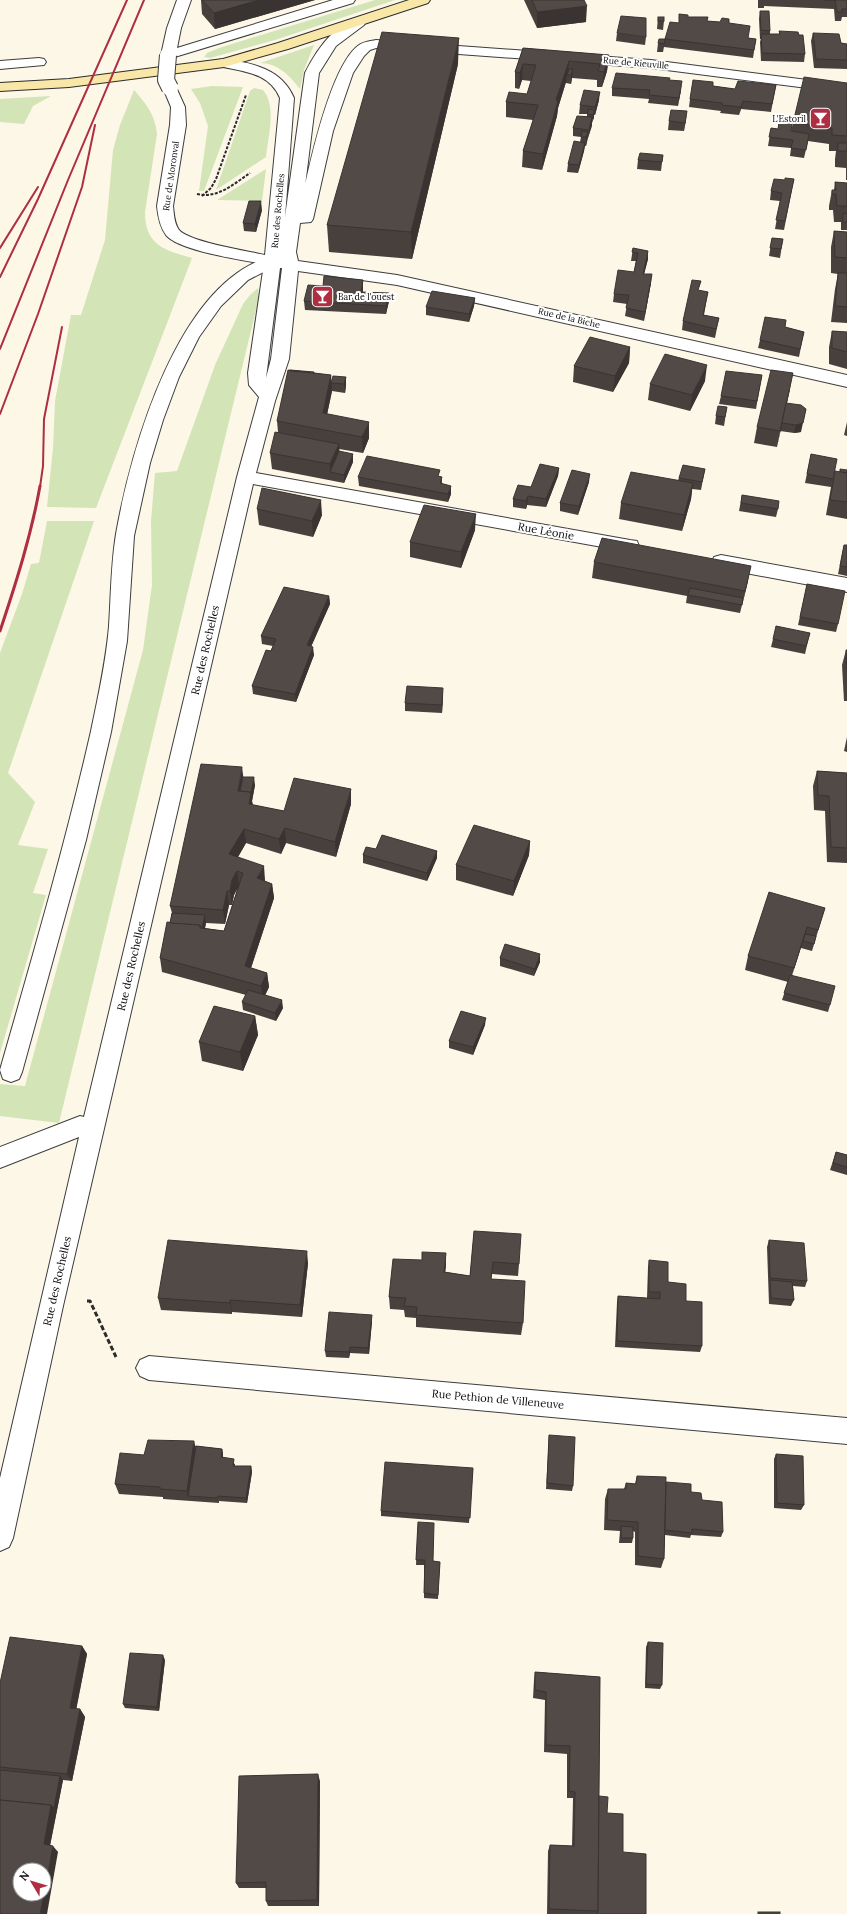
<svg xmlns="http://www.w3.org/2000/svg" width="847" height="1914" viewBox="0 0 847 1914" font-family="Lora,serif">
	<rect width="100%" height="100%" fill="#fdf7e8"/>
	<!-- green -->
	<g fill="#d3e4b6">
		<path d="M375 0H395L275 40 210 58 204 57 207 53 219 48Z"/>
		<path d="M314 45 304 70 300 89C290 76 278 63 260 63Z"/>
		<path d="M212 86 243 87 204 191H199L208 126 200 103 191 89Z"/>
		<path d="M254 88 263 90C277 106 268 137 266 157L216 190 250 91Z"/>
		<path d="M134 90C146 104 155 114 157 134L145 212C145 245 164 250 192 258L96 508 47 507 53 448 55 401 71 315H81L105 240 113 150 120 125Z"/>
		<path d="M51 96 33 106 24 124 0 122V99Z"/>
		<path d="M266 169 262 201 217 200Z"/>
		<path d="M258 288 259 297 256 310 59 1123 0 1116V1084L25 1086 143 650 152 585 151 521 155 473 177 471 215 365 243 304 250 295Z"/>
		<path d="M47 521H94L8 773 35 802 18 845 48 849 33 893 46 895 0 1053V653L22 594 31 564 39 563Z"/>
	</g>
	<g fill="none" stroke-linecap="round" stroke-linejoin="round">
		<defs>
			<path id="lane" d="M273 256 279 258 281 261 279 264 248 280 221 306 199 337 179 377 163 420 150 463 134 536 127 641 111 732 86 840 22 1072 19 1079 11 1082 3 1079 0 1070C32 958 65 846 91 731 98 697 106 662 109 626 111 596 111 564 116 534 131 449 178 280 273 256Z"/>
			<g id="street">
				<path d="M177 0H191L181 28 177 48 333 0H355L353 3 168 59 163 58 161 55 167 28Z"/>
				<path d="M359 18 364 19 366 22 364 25 336 46 319 73 305 186C312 154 332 64 359 45 363 42 371 41 376 40L651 60 847 85V93L651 68 376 48 370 50 364 56 353 73 333 131 313 219 311 222 300 223 296 252 298 261 397 275 847 375V387L397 285 298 271 289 359 275 401 256 473 630 540 637 541 639 546 637 551 630 552 253 484 63 1306 13 1538 9 1547 0 1551V1478L79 1137 0 1168V1147L80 1116 84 1117 237 477 259 397 249 385 248 373 264 264C243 260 179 251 166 235 160 227 158 216 157 206L170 125 171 107 163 88 165 85H175L185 107 186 125 173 206C174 214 174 223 179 230 189 242 248 251 265 255L280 98C269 72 243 72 219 66L217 63 219 60 224 59C253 63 282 69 294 98L285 217 305 73C316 51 334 24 359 18ZM280 268H282L271 359 266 378Z"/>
				<path d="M39 58 44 59 46 62 44 65 0 69V61Z"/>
				<path d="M721 555 847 578V592L714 567 712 562 714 557Z"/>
				<path d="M149 1356 847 1418V1444L149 1380 140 1376 136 1368 140 1360Z"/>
			</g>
			<path id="secondary" d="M409 0H430L428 3 288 49 224 67 69 87 0 91V83L69 79 223 59 278 43Z"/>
		</defs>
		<!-- lane casing -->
		<use href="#lane" stroke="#3d3d3d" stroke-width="2"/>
		<!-- street casing -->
		<use href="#street" stroke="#3d3d3d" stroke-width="2"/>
		<!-- secondary casing -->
		<use href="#secondary" stroke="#2c2c2c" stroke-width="2"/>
		<!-- path-far1 -->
		<g stroke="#2c2c2c" stroke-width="2" stroke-dasharray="3 1.5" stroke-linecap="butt">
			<path d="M197 194C217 199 234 184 250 173"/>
			<path d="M202 196 211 188 216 179 246 95"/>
		</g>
		<!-- path -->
		<path stroke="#2c2c2c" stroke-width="3" stroke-dasharray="5 2.5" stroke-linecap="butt" d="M87 1301H90L116 1357"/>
		<!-- lane -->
		<use href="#lane" fill="#fff" fill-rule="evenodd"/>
		<!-- street -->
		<use href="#street" fill="#fff" fill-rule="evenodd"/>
		<!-- secondary -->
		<use href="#secondary" fill="#f9e7a8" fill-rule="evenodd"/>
		<!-- rail-far1 -->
		<g stroke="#ae2e42" stroke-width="2">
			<path d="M0 248 38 187"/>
			<path d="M0 277 38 199 127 0"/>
			<path d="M0 349 68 180 144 0"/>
			<path d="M0 414 38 314 82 187 95 125"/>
			<path d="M40 487 43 466 44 419 62 327"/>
		</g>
		<!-- rail -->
		<path stroke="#ae2e42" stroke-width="3" d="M0 631C16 583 31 536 40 486"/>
		<defs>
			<path id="street-bridge" d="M168 55 166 80 170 88"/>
		</defs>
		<!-- street-bridge casing -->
		<use href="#street-bridge" stroke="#3d3d3d" stroke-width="18" stroke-linecap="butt"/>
		<!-- street-bridge -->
		<use href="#street-bridge" stroke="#fff" stroke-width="16"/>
	</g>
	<!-- wall -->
	<g fill="#47403d" fill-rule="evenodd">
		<path d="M201 0H315L215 29 202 14Z"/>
		<path d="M524 0H584L586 22 537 28Z"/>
		<path d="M758 0H847V17H842L841 21H835L834 9 764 6V8H758Z"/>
		<path d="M760 11 770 31V34H779V31L805 54 804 62 761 61 760 42 761 39H760L759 19Z"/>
		<path d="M658 17 664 21 663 30 657 29Z"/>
		<path d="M688 17 707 21 729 23 748 38 756 39 753 58 664 47 663 52H657L658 43 665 39 678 23Z"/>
		<path d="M617 33 646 37 645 45 616 41Z"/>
		<path d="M813 33 841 43 847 44V69L814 68 811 41Z"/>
		<path d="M523 48 609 55 607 71 602 87H597V80L572 78 571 84 566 83V82L558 108 557 116 542 170 522 167 523 151 533 120 506 117V102L527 94 531 81 522 80 519 89 515 88V72Z"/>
		<path d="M458 64 412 259 329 252 327 225Z"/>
		<path d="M669 80 681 90 678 106 648 103 649 99 612 96V88Z"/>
		<path d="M847 83V180H846V168L835 167V159L836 151H829V144L808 141 804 158 790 156 791 148 768 146 771 128 791 131 793 123Z"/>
		<path d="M776 85 771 112 741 109 739 115 720 113 721 111 689 107 690 99 713 86 735 89Z"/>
		<path d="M599 100 595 115H594L586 146H585L584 151 578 173 567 172 568 164 580 142 581 137 573 136V128L587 117V114H579L580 105Z"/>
		<path d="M686 120 684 131 668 130 669 121Z"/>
		<path d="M663 155 661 171 637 169 638 160Z"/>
		<path d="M794 179 784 230 775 229 780 201 770 200 771 191 785 180Z"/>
		<path d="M835 182 847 183V230H841V222H834L833 210H829V206L832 190H834Z"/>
		<path d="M262 210 256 232 244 231 243 223Z"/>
		<path d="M834 231 847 232V323L831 322 835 289 838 274 831 273V247Z"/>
		<path d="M772 238 783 239 780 258 769 256Z"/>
		<path d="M633 248 648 259 644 274 651 283 644 321 625 316 627 304 613 302 614 294 634 272 636 261H631Z"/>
		<path d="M363 280V292L389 301 386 314 305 310 304 301 323 286Z"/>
		<path d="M699 291 708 292 704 315 719 318 715 338 682 330 683 321Z"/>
		<path d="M475 298 474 306 469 322 426 315V307Z"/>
		<path d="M785 327 804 332 799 357 758 348 760 340Z"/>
		<path d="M832 331 847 332V369L829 364V347Z"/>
		<path d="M630 347 629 363 613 392 573 382 574 366Z"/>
		<path d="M314 373 331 375V383L346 377V385L345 393 332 391 327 414 369 438 363 453 339 449V451L353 462 344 483 272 469 270 453 278 432 277 421Z"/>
		<path d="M762 375 756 409 719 404 721 396Z"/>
		<path d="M705 381 690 411 648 400 650 384Z"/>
		<path d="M790 389 787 403 801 432 794 433 780 431 781 427 777 447 754 443 757 427Z"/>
		<path d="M727 407 724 426 715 424 716 416Z"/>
		<path d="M847 422V436L844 435Z"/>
		<path d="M811 454 833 479 840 472 847 470V519L826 515 831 487 805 483Z"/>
		<path d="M559 468 558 476 546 507 527 505 526 509 513 507V499L531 487Z"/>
		<path d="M705 469 701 490 692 489 691 499 682 531 619 519 621 503 678 480 679 478Z"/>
		<path d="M358 477H442V484L451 494 448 502 359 486Z"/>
		<path d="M589 482 578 515 560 511V503Z"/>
		<path d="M742 495 778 509 776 517 739 511Z"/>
		<path d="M257 509 322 515 313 537 259 525Z"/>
		<path d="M475 530 461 568 410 557V542Z"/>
		<path d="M844 545H847V576L838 574Z"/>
		<path d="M594 562 748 581 740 613 686 603 687 596 592 578Z"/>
		<path d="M807 584 838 624 836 632 798 625Z"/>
		<path d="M329 596 330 604 311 646 314 655 296 702 253 694 252 686 273 646 262 644 261 636Z"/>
		<path d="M810 633 805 654 771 647 773 639Z"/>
		<path d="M846 650H847V701H844L842 665Z"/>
		<path d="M443 696 442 713 405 711V703Z"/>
		<path d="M847 737V752L844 751Z"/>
		<path d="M817 771 847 773V863L827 862 825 811 814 810 813 786Z"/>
		<path d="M243 777 255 785 252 801 253 805 284 811 351 804 336 857 286 843 281 854 246 843 238 857 265 880V881L272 884 274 898 251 968 267 973 269 987 265 995 283 1008 276 1021 243 1010 242 1002 246 995 162 972 160 958 170 923 172 913 170 906ZM238 887 224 931 205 928 206 923 225 924 229 905H232L234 895Z"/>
		<path d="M530 841 529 855 513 896 456 880V865Z"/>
		<path d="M376 849 437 851V858L427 881 363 863V855Z"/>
		<path d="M825 908 812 951 801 948V947L792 975 830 1005 828 1012 782 1000 788 982 745 970 748 956Z"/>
		<path d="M500 958 540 962 534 976 500 966Z"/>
		<path d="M255 1016 258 1035 243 1071 202 1061 199 1042Z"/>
		<path d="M485 1025 473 1055 449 1048V1041Z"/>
		<path d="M836 1152 847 1155V1175L830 1170Z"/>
		<path d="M474 1231 519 1264 518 1276 492 1274 491 1279 523 1323 521 1335 416 1327V1318L405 1317 404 1310 390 1309 389 1297 446 1265 445 1272 470 1276Z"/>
		<path d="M769 1240 807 1281 805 1287 793 1286 794 1300 791 1306 769 1304 767 1247Z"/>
		<path d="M649 1260 668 1282 686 1301 702 1346 700 1352 615 1347 617 1302 618 1296 647 1298 648 1267Z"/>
		<path d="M308 1263 302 1317 232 1312V1314L161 1310 158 1298Z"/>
		<path d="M372 1321 369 1354 350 1353 349 1358 326 1357 325 1351Z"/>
		<path d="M549 1435 573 1486 572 1491 546 1489Z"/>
		<path d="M196 1446 222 1449 223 1454V1457L235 1464V1466H251L252 1472 247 1503 219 1501V1503L163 1499V1497L119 1494 115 1484 144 1455Z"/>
		<path d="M776 1454 804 1505 801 1510 774 1508V1459Z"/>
		<path d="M473 1468 469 1523 381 1516V1511Z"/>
		<path d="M637 1476 666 1482 691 1492 702 1500 723 1532 721 1537 691 1535 690 1538 665 1535 664 1559 661 1568 635 1565V1532L633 1531V1538L632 1543H619L620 1531 604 1530 605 1499 608 1489H624L626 1483 635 1484Z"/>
		<path d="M418 1522 433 1561 440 1562 438 1599 424 1598V1565H416Z"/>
		<path d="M648 1642 662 1685 660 1689 645 1688 646 1647Z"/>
		<path d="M82 1646 87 1654 76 1709H80L85 1717 72 1781 63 1780 50 1846 58 1852 0 1914V1683Z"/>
		<path d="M165 1660 159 1711 125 1708 123 1704Z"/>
		<path d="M535 1672 600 1677 599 1796 607 1813 623 1852 646 1914H547L548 1851 550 1845 572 1846 573 1798H567V1754L544 1752 545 1700 533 1698 534 1680Z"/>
		<path d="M320 1781 319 1906H268L266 1901V1888H239L236 1883Z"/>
	</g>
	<!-- shaded-wall -->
	<g fill="#393432">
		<path d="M259 0H315L215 29 214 13Z"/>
		<path d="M587 6 586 22 537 28V12Z"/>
		<path d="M459 38 458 64 412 259 411 232Z"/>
		<path d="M609 55 607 71 602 87 604 72Z"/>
		<path d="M569 61 568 75H567L566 82 558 108 557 116 542 170 543 154 556 100Z"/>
		<path d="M523 64 522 80 519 89 520 73Z"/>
		<path d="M573 69 572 78 571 84V75Z"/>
		<path d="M682 81 681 90 678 106 679 98Z"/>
		<path d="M600 92 599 100 595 115V107Z"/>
		<path d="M743 101 741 109 739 115 741 107Z"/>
		<path d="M594 110V118L592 123 593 115Z"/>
		<path d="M687 111 686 120 684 131 685 123Z"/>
		<path d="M592 117V126L588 138 589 130Z"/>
		<path d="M588 132 587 140 586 146V137Z"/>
		<path d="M585 143 584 151 578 173 579 165Z"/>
		<path d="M261 201 262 210 256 232 255 224Z"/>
		<path d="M648 251V259L642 282 643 274Z"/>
		<path d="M652 274 651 283 644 321 645 312Z"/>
		<path d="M363 280V288L361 300V292Z"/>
		<path d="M389 293V301L386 314V306Z"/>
		<path d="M475 298 474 306 469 322V314Z"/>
		<path d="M630 347 629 363 613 392 615 376Z"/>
		<path d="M707 365 705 381 690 411 692 395Z"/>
		<path d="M793 373 790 389 777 447 780 431Z"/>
		<path d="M331 375 332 391 324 429 323 413Z"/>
		<path d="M346 377V385L345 393 344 384Z"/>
		<path d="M806 409 801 432 794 433 796 425Z"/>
		<path d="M369 422V438L363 453 362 437Z"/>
		<path d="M339 444 340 459 330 472V464Z"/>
		<path d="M353 454V462L344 483V475Z"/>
		<path d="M559 468 558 476 546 507V499Z"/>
		<path d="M590 474 589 482 578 515 579 506Z"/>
		<path d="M693 483 691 499 682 531 684 515Z"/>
		<path d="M451 486V494L448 502V494Z"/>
		<path d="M528 496 527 505 526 509V501Z"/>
		<path d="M321 500 322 515 313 537 312 521Z"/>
		<path d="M476 514 475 530 461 568V552Z"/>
		<path d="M751 566 748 581 742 606 745 591Z"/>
		<path d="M329 596 330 604 308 654 307 645Z"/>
		<path d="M313 647 314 655 296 702 295 694Z"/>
		<path d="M443 688V696L442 713V705Z"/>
		<path d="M242 767 244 782 241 798 238 791Z"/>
		<path d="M254 777 255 785 252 801 253 807 249 804Z"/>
		<path d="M351 789V804L336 857 335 842Z"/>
		<path d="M285 828 286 843 281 854 279 839Z"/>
		<path d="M244 829 246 843 231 869 229 854Z"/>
		<path d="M530 841 529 855 513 896 514 881Z"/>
		<path d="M437 851V858L427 881V873Z"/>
		<path d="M264 866 265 880 259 893 257 878Z"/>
		<path d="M237 871 239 886 234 895 232 905 230 891 232 880Z"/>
		<path d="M272 884 274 898 247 980 245 966Z"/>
		<path d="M227 891 229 905 225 924 223 910Z"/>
		<path d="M205 915 206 923 202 942 200 928V925Z"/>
		<path d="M807 927 803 941 790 982 794 968Z"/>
		<path d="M540 954V962L534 976 535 969Z"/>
		<path d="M267 973 269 987 263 1000 261 986Z"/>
		<path d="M282 1000 283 1008 276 1021 275 1013Z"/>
		<path d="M255 1016 258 1035 243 1071 240 1052Z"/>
		<path d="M486 1018 485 1025 473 1055V1047Z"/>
		<path d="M307 1251 308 1263 302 1317 300 1305Z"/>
		<path d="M446 1253V1265L444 1284V1272Z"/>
		<path d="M230 1300 232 1312V1314L230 1303Z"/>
		<path d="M372 1315V1321L369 1354 368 1348Z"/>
		<path d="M350 1347V1353L349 1358V1352Z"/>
		<path d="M194 1441 197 1452 188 1496 187 1491Z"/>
		<path d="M222 1449 223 1454V1462L221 1457Z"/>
		<path d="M251 1466 252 1472 247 1503 246 1498Z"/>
		<path d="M82 1646 87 1654 75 1716 70 1708Z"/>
		<path d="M163 1655 165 1660 159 1711 157 1707Z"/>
		<path d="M80 1709 85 1717 72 1781 67 1774Z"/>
		<path d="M318 1774 320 1781 319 1906 317 1900Z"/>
		<path d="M60 1776 63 1780 49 1850 44 1844 51 1805Z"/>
		<path d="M53 1846 58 1852 47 1914H40Z"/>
	</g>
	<!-- building -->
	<g fill="#524a47" stroke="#393432">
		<path d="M202 0H259L214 13Z"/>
		<path d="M532 0H584L587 6 537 12Z"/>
		<path d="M823 0H847V9H842V12H837L835 0Z"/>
		<path d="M760 11H769L770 31 761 30Z"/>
		<path d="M679 14 688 15V17H708L707 21 720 22 722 18 729 19V23L750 26 748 38 756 39 754 50 665 39 670 22 679 23Z"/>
		<path d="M621 16 646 18V37L617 33Z"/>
		<rect x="658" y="17" width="6" height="4"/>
		<path d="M779 31 798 32 799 35H803L805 54 762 53 761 34H780Z"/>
		<path d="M382 32 459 38 411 232 327 225Z"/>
		<path d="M813 33 839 34 841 43 847 44V60L816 59Z"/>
		<path d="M659 39H665L664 44 658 43Z"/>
		<path d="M523 48 609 55 604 72 598 71 600 64 569 61 556 100 558 101 543 154 523 151 538 105 506 102 509 92 527 94 536 65 523 64 520 73 515 72Z"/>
		<path d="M569 69H573L571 75H567Z"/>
		<path d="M616 73 670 78 669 80 682 81 679 98 649 95 650 90 612 88Z"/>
		<path d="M804 77 847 83V136L832 135V128L793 123Z"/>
		<path d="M693 80 713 82V86L735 89 738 81 776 85 772 104 743 101 741 107 722 105V103L690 99Z"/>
		<path d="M584 90 600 92 595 107 580 105Z"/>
		<path d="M589 109 594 110 593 115 587 114Z"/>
		<path d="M671 110 687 111 685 123 669 121Z"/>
		<path d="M577 116 592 117 589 130 573 128Z"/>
		<path d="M780 116 793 118 791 131 809 134 806 150 791 148 793 140 769 137 771 128 778 129Z"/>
		<path d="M582 131 588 132 586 137H581Z"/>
		<path d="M574 141 585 143 579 165 568 164Z"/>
		<rect x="838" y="143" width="9" height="8"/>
		<path d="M640 153 663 155 662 162 638 160Z"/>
		<path d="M785 178 794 179 785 221 776 220 782 193 771 191 774 179 785 180Z"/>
		<path d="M835 182 847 183V206H837L836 194H832V190H836Z"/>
		<path d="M249 201H261L255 224 243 223Z"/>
		<path d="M843 213 847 214V222H843Z"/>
		<path d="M834 231 847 232V258L835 257Z"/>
		<path d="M772 238 783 239 781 249 770 248Z"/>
		<path d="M633 248 648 251 643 274H652L645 312 626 308 629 295 614 294 618 270 634 272 638 253 632 252Z"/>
		<path d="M838 273H847V307L835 306Z"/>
		<path d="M324 276 363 280 361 292 389 293 386 306 304 301 308 285 323 286Z"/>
		<path d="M692 280 701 281 698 290 708 292 703 315 719 318 716 329 683 321Z"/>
		<path d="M432 291 475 298 469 314 426 307Z"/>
		<path d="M765 317 786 320 785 327 804 332 800 349 760 340Z"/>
		<path d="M832 331 847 332V352L832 348Z"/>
		<path d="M590 337 630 347 615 376 574 366Z"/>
		<path d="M665 354 707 365 692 395 650 384Z"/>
		<path d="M288 370 331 375 323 413 369 422 362 437 277 421Z"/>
		<path d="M290 370 314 372V373L290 371Z"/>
		<path d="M771 370 793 373 780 431 757 427Z"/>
		<path d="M726 371 762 375 757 401 721 396Z"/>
		<path d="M333 376 346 377 344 384 331 383Z"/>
		<path d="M786 403 801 405 806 409 803 423 796 425 782 423Z"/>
		<path d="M718 406 727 407 725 417 716 416Z"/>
		<path d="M275 432 339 444 330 464 270 453Z"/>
		<path d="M339 451 353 454 344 475 330 472Z"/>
		<path d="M811 454 837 459 833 479 807 474Z"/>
		<path d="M367 456 440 470 438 476 442 477 440 483 451 486 448 494 358 477Z"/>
		<path d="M540 464 559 468 546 499 528 496 526 501 513 499 518 485 531 487Z"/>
		<path d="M683 465 705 469 702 482 679 478Z"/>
		<path d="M840 469 847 470V473L840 472Z"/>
		<path d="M572 470 590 474 579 506 560 503Z"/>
		<path d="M835 471 847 473V502L830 500Z"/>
		<path d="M631 472 693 483 684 515 621 503Z"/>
		<path d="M262 488 321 500 312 521 257 509Z"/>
		<path d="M742 495 779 501 778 509 741 503Z"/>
		<path d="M424 505 476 514 461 552 410 542Z"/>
		<path d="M602 538 751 566 745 591 594 562Z"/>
		<path d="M844 545H847V567L840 566Z"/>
		<path d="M807 584 845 591 838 624 800 617Z"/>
		<path d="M284 587 329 596 307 645 313 647 295 694 252 686 266 650 271 651 276 639 261 636Z"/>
		<path d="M690 588 743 598 742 605 688 595Z"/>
		<path d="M776 626 810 633 806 646 773 639Z"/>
		<path d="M846 650H847V669Z"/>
		<path d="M407 686 443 688 442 705 405 703Z"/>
		<path d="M201 764 242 767 238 791 251 792 249 804 284 811 294 778 351 789 335 842 285 828 279 839 244 829 229 854 264 866 257 878 272 884 245 966 267 973 261 986 160 958 167 922 200 925V928L224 931 243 873 237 871 232 880 230 891H227L223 910 170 906Z"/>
		<path d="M817 771 847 773V848L831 847 829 796 818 795Z"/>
		<path d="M243 777H254L251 793V792L240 791Z"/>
		<path d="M474 825 530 841 514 881 456 865Z"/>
		<path d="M382 835 437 851 427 873 363 855 366 847 376 849Z"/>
		<path d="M769 892 825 908 818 930 807 927 794 968 748 956Z"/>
		<path d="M172 913 205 915 202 928H201L200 925 170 923Z"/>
		<path d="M805 934 816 936 814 944 803 941Z"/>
		<path d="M505 944 540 954 535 969 500 958Z"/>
		<path d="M790 975 835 986 830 1005 784 993Z"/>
		<path d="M248 990 282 1000 275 1013 242 1002Z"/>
		<path d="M214 1006 255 1016 240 1052 199 1042Z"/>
		<path d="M461 1011 486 1018 473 1047 449 1041Z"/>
		<path d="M836 1152 847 1155V1167L833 1163Z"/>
		<path d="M474 1231 521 1234 519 1264 493 1262 491 1279 525 1281 523 1323 416 1315 417 1307 404 1306 406 1298 389 1297 393 1259 422 1260V1252L446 1253 444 1272 470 1276Z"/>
		<path d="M168 1240 307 1251 300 1305 230 1300V1303L158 1298Z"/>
		<path d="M769 1240 804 1243 807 1281 770 1278Z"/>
		<path d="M649 1260 668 1262V1282L686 1284V1301L702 1302V1346L617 1341 618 1296 660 1299V1292H649Z"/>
		<path d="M770 1280 792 1282 794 1300 771 1298Z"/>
		<path d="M329 1312 372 1315 368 1348 350 1347 349 1352 325 1351Z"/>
		<path d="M549 1435 575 1437 573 1486 547 1483Z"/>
		<path d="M148 1440 194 1441 187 1491 160 1489V1487L115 1484 120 1453 144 1455Z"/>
		<path d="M196 1446 222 1449 221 1457 234 1459 233 1466H251L246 1498 218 1496 217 1498 188 1496Z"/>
		<path d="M776 1454 803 1456 804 1505 777 1503Z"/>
		<path d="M385 1462 473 1468 470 1518 381 1511Z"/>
		<path d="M637 1476 666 1477 664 1559 638 1556V1522L607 1520 608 1489H626V1483L636 1484Z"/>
		<path d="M666 1482 691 1484V1492L701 1493 702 1500 722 1502 723 1532 692 1529V1533L665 1530Z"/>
		<path d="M418 1522 434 1523 433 1561 440 1562 438 1595 424 1593 425 1560H416Z"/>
		<path d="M621 1526 633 1527V1538H621Z"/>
		<path d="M10 1637 82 1646 70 1708 80 1709 67 1774 0 1767V1683Z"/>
		<path d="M648 1642 663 1643 662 1685 646 1684Z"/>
		<path d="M130 1653 163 1655 157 1707 123 1704Z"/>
		<path d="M535 1672 600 1677 598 1911 549 1909 550 1845 574 1846 575 1792 569 1791 570 1746 546 1745V1692L535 1690Z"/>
		<path d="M0 1770 60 1776 54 1808 51 1805 0 1800Z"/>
		<path d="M318 1774 317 1900 266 1901V1882L236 1883 239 1776Z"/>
		<path d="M599 1796 608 1797 607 1813 623 1814V1852L646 1854V1914H597L598 1911Z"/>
		<path d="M0 1800 51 1805 44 1844 53 1846 44 1894V1870H20V1894H44L40 1914H0Z"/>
		<rect x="758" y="1912" width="22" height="2"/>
	</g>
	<!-- icons -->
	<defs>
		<symbol id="bar-square" viewBox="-11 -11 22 22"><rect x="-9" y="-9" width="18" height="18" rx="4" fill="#ae2e42" stroke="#fff"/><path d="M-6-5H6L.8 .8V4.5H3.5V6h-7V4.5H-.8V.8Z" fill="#fff"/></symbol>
	</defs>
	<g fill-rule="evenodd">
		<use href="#bar-square" x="808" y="106" width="25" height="25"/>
		<use href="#bar-square" x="310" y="284" width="25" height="25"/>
	</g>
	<g text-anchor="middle" stroke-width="4" stroke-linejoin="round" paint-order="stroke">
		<!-- far-street labels -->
		<g font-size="9" fill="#0a0a0a" stroke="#fff">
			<text transform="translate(636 63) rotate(5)" y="3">Rue de Rieuville</text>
			<text transform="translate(171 176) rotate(-82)" y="3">Rue de Moronval</text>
			<text transform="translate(278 211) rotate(-85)" y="3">Rue des Rochelles</text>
			<text transform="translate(569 318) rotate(13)" y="3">Rue de la Biche</text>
		</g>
		<!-- far-poi labels -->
		<g font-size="9" fill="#0a0a0a" stroke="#fff" text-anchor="end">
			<text x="806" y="122">L'Estoril</text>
			<text x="338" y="300" text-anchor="start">Bar de l'ouest</text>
		</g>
		<!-- street labels -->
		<g font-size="11" fill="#0a0a0a" stroke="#fff">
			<text transform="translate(546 531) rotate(10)" y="4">Rue Léonie</text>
			<text transform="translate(205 650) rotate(-77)" y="4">Rue des Rochelles</text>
			<text transform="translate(131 966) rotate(-77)" y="4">Rue des Rochelles</text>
			<text transform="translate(57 1281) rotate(-77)" y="4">Rue des Rochelles</text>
			<text transform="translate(498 1399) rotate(5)" y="4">Rue Pethion de Villeneuve</text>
		</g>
	</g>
	<!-- north arrow -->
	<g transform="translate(32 1882) rotate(308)"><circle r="19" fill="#ffffff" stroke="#9d9d9d"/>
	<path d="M0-3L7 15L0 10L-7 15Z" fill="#ae2e42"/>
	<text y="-6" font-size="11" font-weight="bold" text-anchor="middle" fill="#0a0a0a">N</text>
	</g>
</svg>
